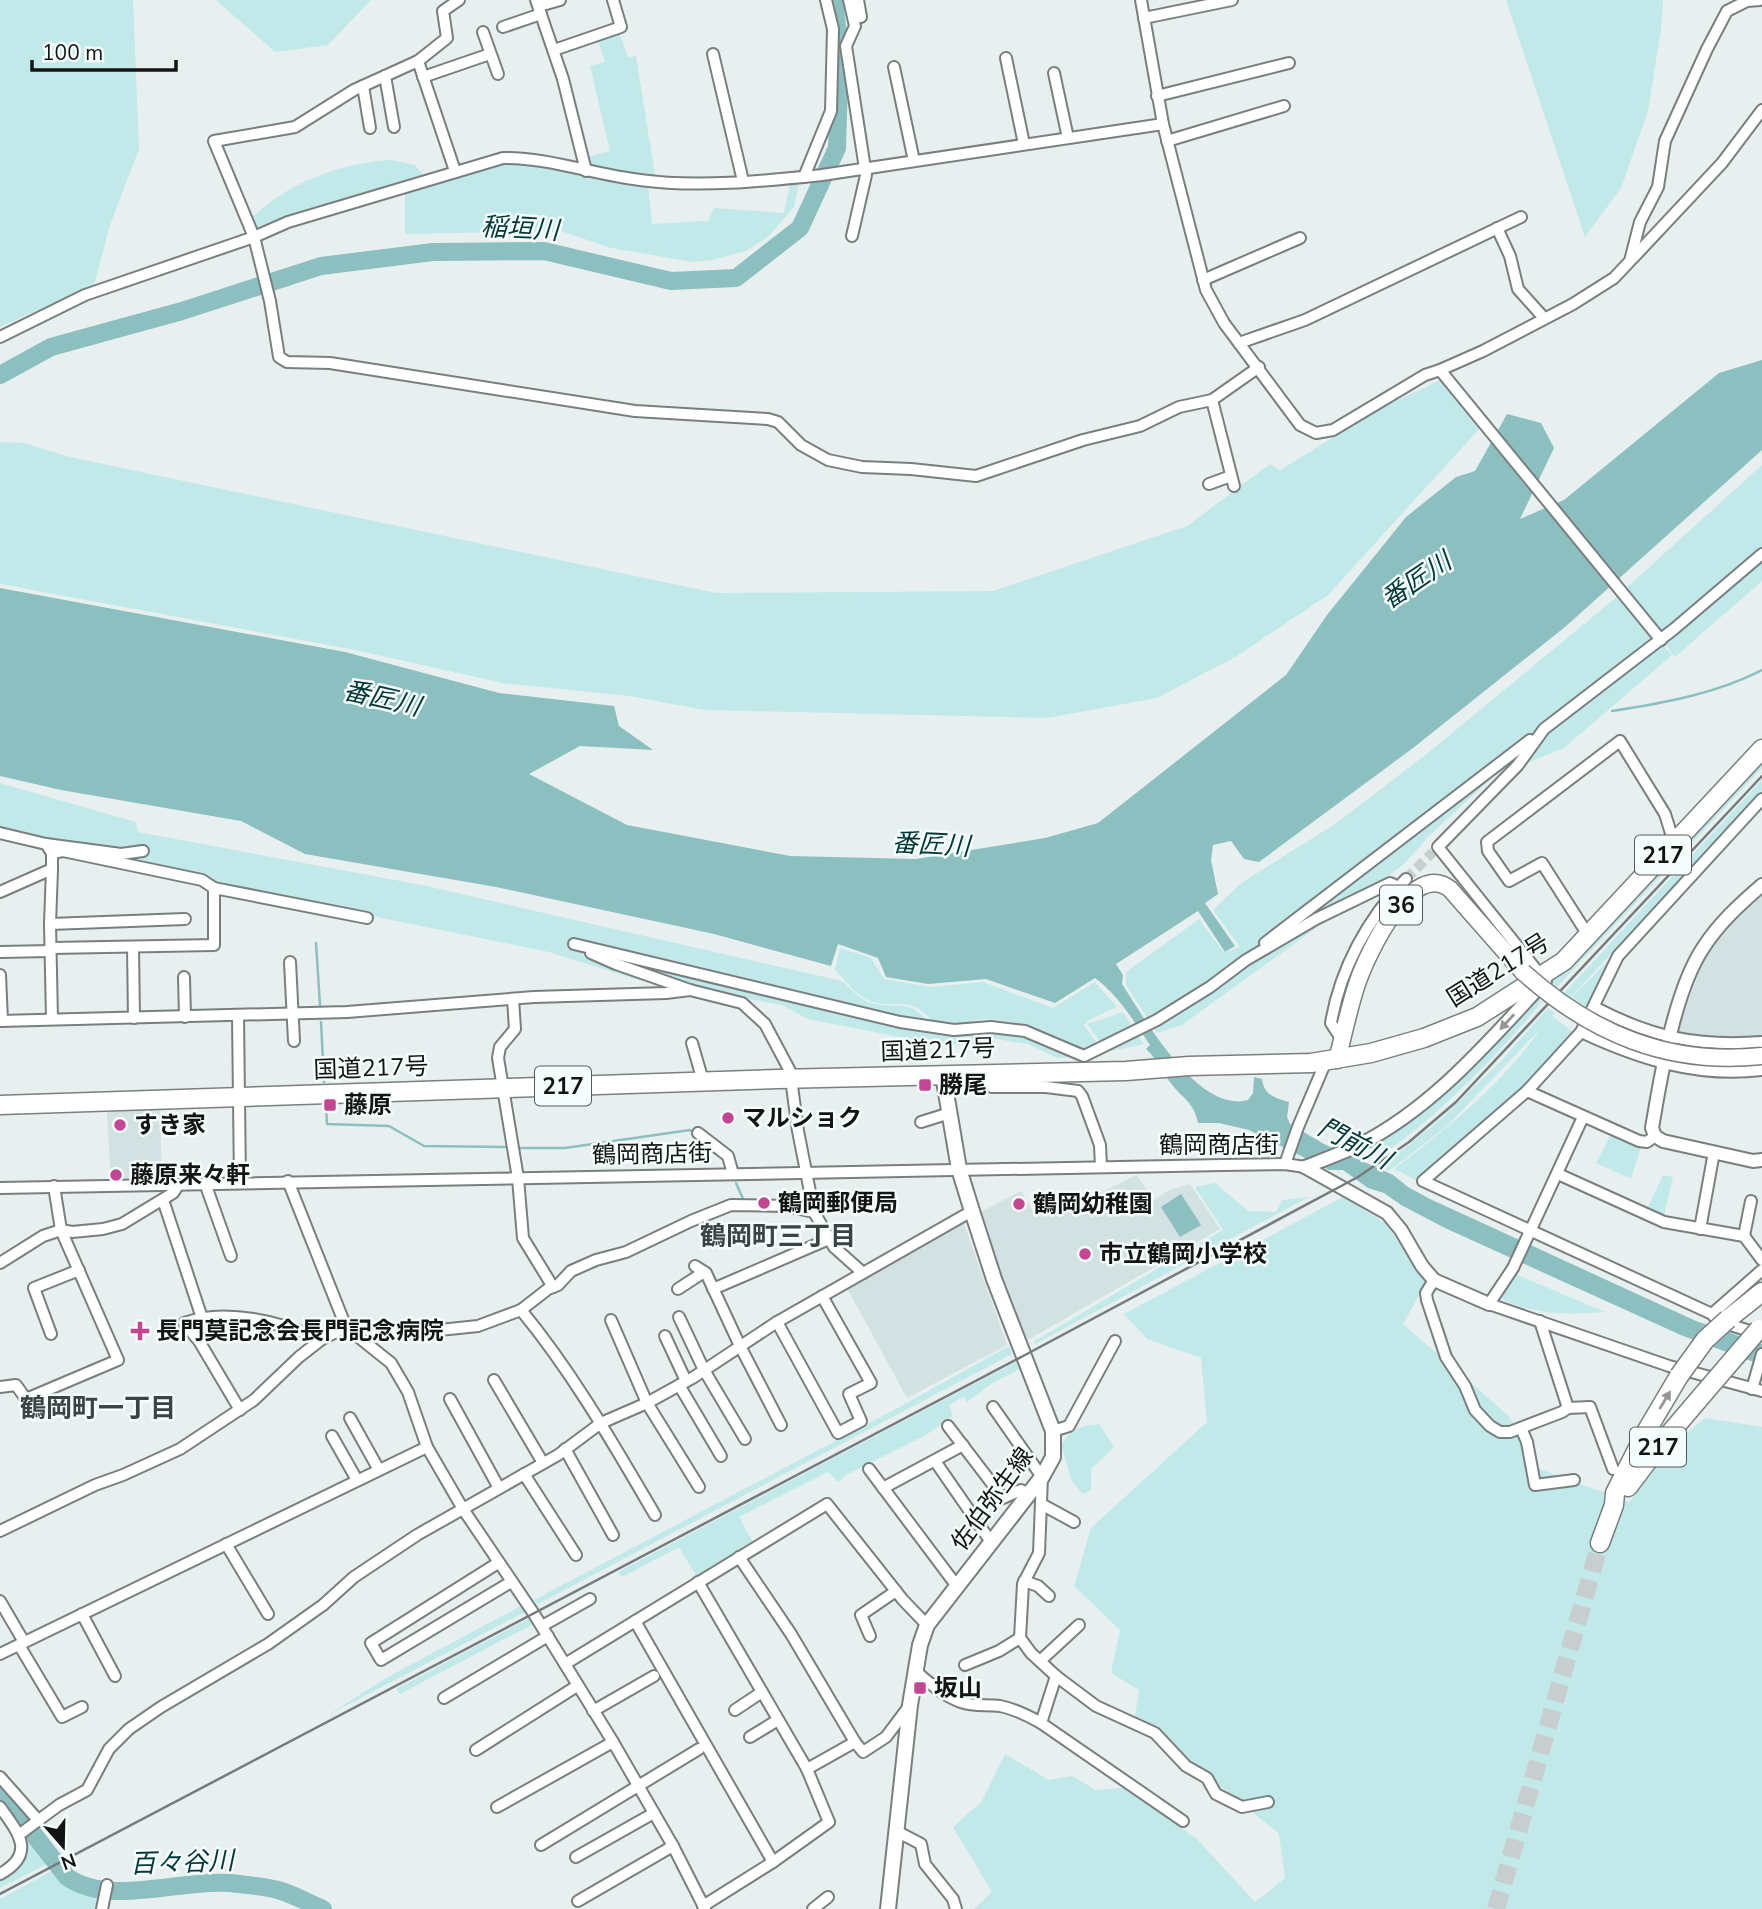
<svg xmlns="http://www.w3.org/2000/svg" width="1762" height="1909" viewBox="0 0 1762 1909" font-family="'Nunito Sans','Noto Sans JP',sans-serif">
	<rect width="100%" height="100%" fill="#e8efef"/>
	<!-- built -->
	<g fill="#d2e1e1">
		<path d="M1762 889V1037L1711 1042 1676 1035 1699 972 1718 935Z"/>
		<path d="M160 1110 162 1180 111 1182 107 1112Z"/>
		<path d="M1136 1175 1154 1200 1169 1190 1190 1184 1220 1229 1028 1340 1000 1279 979 1213 1021 1191 1036 1217 1069 1200 1076 1205Z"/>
		<path d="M963 1221 1007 1345 907 1398 847 1288Z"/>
	</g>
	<!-- green -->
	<g fill="#c1e9e9">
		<path d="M0 0H133L139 149 110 225 94 285 0 327Z"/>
		<path d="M216 0H371L328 45 275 52Z"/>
		<path d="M1506 0H1663L1661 29 1648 111 1621 188 1585 237Z"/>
		<path d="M619 31 628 58 636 56 655 175 643 178 590 167 587 157 610 151 590 66 605 62 597 38Z"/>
		<path d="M392 160 415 165 424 176 294 215 256 231 251 219C286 183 343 162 392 160Z"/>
		<path d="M514 163 648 186 652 224 708 221 714 208 784 213 790 184 799 183 794 207 768 237 746 251 712 260 693 262 611 248 561 231 405 234V190L490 165Z"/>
		<path d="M1443 379 1481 427 1328 595 1237 656 1157 698 1047 718 705 710 629 696 503 683 355 650 0 584V442L24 443 70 457 716 593 993 591 1187 526 1270 464 1280 470 1381 408Z"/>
		<path d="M1762 465V581L1675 657 1624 590Z"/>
		<path d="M1618 596 1672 655 1564 748 1494 776 1430 835 1403 865 1182 1025 1157 1033 1126 985V972L1199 919 1224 953 1240 947 1213 910 1240 884 1338 822 1429 752Z"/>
		<path d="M1762 758V768L1556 988 1549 982Z"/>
		<path d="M1762 780V791L1570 998 1564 993Z"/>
		<path d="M0 783 136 822 138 832 422 885 842 981C850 987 859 999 868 1002 895 1011 910 996 929 1024L980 1028 1030 1036 1077 1057 1057 1058 1028 1044 990 1038 980 1046 930 1043 808 1019 782 1005 635 979 549 952 220 885 0 832Z"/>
		<path d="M840 948 871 958 884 979 931 987 983 982 1053 1008 1095 982 1117 1007 1091 1019 1084 1025 1096 1042 1092 1048 1083 1051C1052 1036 989 1004 957 1028L935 1025C911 994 904 1009 873 1002 858 998 846 981 835 970Z"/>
		<path d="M1612 957 1587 1008 1572 997Z"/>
		<path d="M1535 997 1542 1002C1493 1060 1441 1113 1380 1157L1372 1145 1401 1128 1423 1109Z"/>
		<path d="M1548 1008 1555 1013 1552 1016 1576 1034 1524 1090 1418 1181 1394 1169C1447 1128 1503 1084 1541 1028L1447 1126 1389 1171 1381 1167 1441 1119 1501 1061Z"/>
		<path d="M1123 1012 1144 1044 1111 1051 1102 1044 1087 1024Z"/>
		<path d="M1611 1134 1641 1147 1631 1179 1596 1163Z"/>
		<path d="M1663 1175 1673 1177 1664 1215 1647 1209Z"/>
		<path d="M1215 1183 1248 1211 1276 1212 1282 1200 1309 1197 1035 1344 1033 1342 1223 1230 1195 1187Z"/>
		<path d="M1343 1197 1385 1223 1427 1281 1403 1324 1509 1416 1540 1469 1630 1502 1666 1450 1705 1418 1762 1427V1909H974L992 1892 953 1827 982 1801 1005 1754 1049 1780 1072 1776 1096 1790 1123 1788 1197 1839 1255 1902 1285 1878 1279 1834 1135 1716 1139 1690 1111 1673 1120 1630 1074 1586 1091 1528 1207 1422 1201 1358 1147 1339 1124 1314Z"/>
		<path d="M1513 1273 1605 1312C1568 1315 1531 1315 1498 1297Z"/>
		<path d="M1009 1346 1012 1354 538 1604 534 1600 892 1411Z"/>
		<path d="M1016 1362 1019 1369 994 1382 967 1402 963 1397 949 1405 953 1416 926 1435 846 1475 838 1482 828 1472 739 1517 754 1544 698 1579 679 1547 622 1577 618 1572Z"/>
		<path d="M1099 1424 1114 1447 1091 1469V1490L1083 1494 1072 1481 1061 1445C1071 1429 1080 1426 1099 1424Z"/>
		<path d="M521 1606 525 1612 328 1715 386 1678Z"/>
		<path d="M530 1618 533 1624 400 1694 396 1689Z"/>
		<path d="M24 1835 38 1846 47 1864 0 1888V1877L23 1861Z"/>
		<path d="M52 1871 68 1886 98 1899 96 1909H0V1899Z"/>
	</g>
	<!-- water -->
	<g fill="#8cbfc0">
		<path d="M1762 360V450L1565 627 1413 748 1259 862 1244 859 1231 841 1213 845 1211 860 1218 894 1205 903 1235 946 1225 952 1198 911 1116 964 1123 975 1122 984C1145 1019 1198 1114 1248 1100L1253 1093 1254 1077 1262 1079C1264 1095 1274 1098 1289 1102L1287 1117 1290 1124 1324 1144 1393 1175 1408 1187 1430 1199 1696 1321 1762 1344V1365L1683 1336 1445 1228 1401 1205 1384 1193 1368 1188 1343 1170H1329L1249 1130 1219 1123H1198C1194 1103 1185 1100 1173 1086 1163 1074 1158 1060 1146 1049L1150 1045C1133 1020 1119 996 1095 978L1055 1003 986 979 928 984 886 977 878 958 838 944 831 966 714 934 496 887 305 854 241 821 61 790 0 776V588L345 652 499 693 614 706 619 726 653 750 580 746 529 774 627 825 790 856 916 859 1045 838 1098 823 1286 675 1327 615 1406 517 1456 477 1475 471 1507 414 1541 423 1554 448 1520 519 1564 500 1719 373Z"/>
		<path d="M1181 1194 1201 1225 1180 1237 1161 1207Z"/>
	</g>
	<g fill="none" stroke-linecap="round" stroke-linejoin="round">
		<!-- stream -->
		<g stroke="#8cbfc0" stroke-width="2.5">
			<path d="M1612 711C1664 703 1715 694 1762 670"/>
			<path d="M316 943 320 1005"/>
			<path d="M321 1022 324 1082"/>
			<path d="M326 1108 327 1124 389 1126 424 1146 505 1147"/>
			<path d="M521 1148H565L690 1130 694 1133"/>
			<path d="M736 1183 744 1201"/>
		</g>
		<!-- river -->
		<g stroke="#8cbfc0" stroke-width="18">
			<path d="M0 375 51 347 182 311 321 266 433 252 544 251 671 281 736 278 800 228 837 148 840 52 834 0"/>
			<path d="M0 1791 67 1877C110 1907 181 1879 230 1883 246 1885 264 1886 278 1890 293 1894 308 1903 323 1909"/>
		</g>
		<!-- minor-tunnel -->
		<path stroke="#c8cece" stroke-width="10" stroke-dasharray="10 5" stroke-linecap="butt" d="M1406 879 1433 852"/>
		<!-- trunk-tunnel -->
		<path stroke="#c8cece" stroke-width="18" stroke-dasharray="18 9" stroke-linecap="butt" d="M1496 1909 1600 1543"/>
		<defs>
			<g id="minor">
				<path d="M459 0 443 11 447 38 418 61 354 90 295 127 214 141 254 237 270 301 279 357 287 362 330 363 635 411 768 419 778 422 801 445 828 460 862 467 911 469 976 476 1083 440 1140 426 1179 407 1212 400 1259 367"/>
				<path d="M536 0 563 79 586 171"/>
				<path d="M849 0 855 26 846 46 866 175 852 236"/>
				<path d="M858 0 861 17"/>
				<path d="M1141 0 1163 124 1206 290 1224 323 1300 425 1316 433 1333 430 1425 375 1440 370 1661 640"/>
				<path d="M539 6 560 0"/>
				<path d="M1144 18 1232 0"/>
				<path d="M503 27 541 14"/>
				<path d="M483 32 498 74"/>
				<path d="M554 50 621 27 613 0"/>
				<path d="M713 54 743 181"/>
				<path d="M1006 58 1024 144"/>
				<path d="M418 61 455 171"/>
				<path d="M894 67 914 161"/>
				<path d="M1054 73 1068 138"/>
				<path d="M385 76 394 127"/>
				<path d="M423 77 490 54"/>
				<path d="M363 86 370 128"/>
				<path d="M1157 96 1289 63"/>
				<path d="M1167 141 1284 106"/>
				<path d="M804 177 831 111 833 29 826 0"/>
				<path d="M1497 228 1510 256 1518 289 1544 318"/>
				<path d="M1633 258 1722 163 1762 110"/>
				<path d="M1203 280 1300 238"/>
				<path d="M0 337 85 295 254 237 288 222 503 158C548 157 595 175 640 180 698 188 764 181 822 175L1163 124"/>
				<path d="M1239 343 1305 320 1521 217"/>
				<path d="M1440 370 1483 351 1573 304 1614 278 1630 261 1640 222 1658 187 1665 141 1707 49 1727 11 1747 1 1760 0"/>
				<path d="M1212 400 1234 486"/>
				<path d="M1209 484 1231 476"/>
				<path d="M0 833 46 844 52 853V869"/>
				<path d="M46 844 121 854 143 851"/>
				<path d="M52 853 63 851 202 880 214 888 367 918"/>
				<path d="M0 892 52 869 50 924 52 1019"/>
				<path d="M50 924 185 919"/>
				<path d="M1588 935 1542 863 1509 881 1488 851 1487 842 1620 741 1665 814 1674 843"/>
				<path d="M1265 943 1530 740"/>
				<path d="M574 944 900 1022 954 1030 991 1027 1025 1031 1084 1056 1157 1020 1210 987 1246 960 1316 919 1390 883 1399 887"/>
				<path d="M133 947 134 1018"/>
				<path d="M51 948 214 945V888"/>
				<path d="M0 952 51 951"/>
				<path d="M591 953 616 964 690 990 742 1003 765 1024 790 1071 798 1131 814 1212 834 1247 863 1273"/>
				<path d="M290 962 294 1041"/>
				<path d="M0 975 2 1021"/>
				<path d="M184 977 185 1017"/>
				<path d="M1542 977 1438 847 1518 765 1544 729 1674 629 1762 554"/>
				<path d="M513 999 515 1029 500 1047 498 1058 518 1178 523 1238 553 1287"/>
				<path d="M1594 1007C1651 1037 1697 1047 1762 1042"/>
				<path d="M238 1016 240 1182"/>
				<path d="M0 1021 347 1012 534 997 666 993 690 990"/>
				<path d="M1581 1032C1639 1059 1697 1078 1762 1070"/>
				<path d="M1342 1040 1331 1023C1340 969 1368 918 1406 879"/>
				<path d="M692 1043 703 1081"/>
				<path d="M988 1073 992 1087H1046L1078 1091 1082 1096 1100 1145 1101 1167"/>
				<path d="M1527 1091 1639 1141 1647 1142 1655 1136"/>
				<path d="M1583 1117 1513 1268 1489 1304 1669 1366 1762 1391"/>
				<path d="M921 1122 950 1113"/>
				<path d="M698 1133 728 1156 733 1174"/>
				<path d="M1285 1164 1298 1127 1326 1061"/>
				<path d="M1558 1174 1664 1222 1744 1236 1762 1260"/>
				<path d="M288 1181 346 1327 391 1363 408 1392 427 1447 463 1509 534 1614 613 1742 673 1846 705 1909"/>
				<path d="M205 1183 231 1256"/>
				<path d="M0 1188 1223 1165 1285 1164 1305 1167"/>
				<path d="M163 1200 202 1318"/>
				<path d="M1700 1229 1714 1152"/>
				<path d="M1744 1236 1751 1201"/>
				<path d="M0 1263 43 1236 61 1230 72 1232 103 1229 122 1224 173 1193 179 1184"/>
				<path d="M695 1266 706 1273 740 1346 781 1425"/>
				<path d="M1434 1280 1426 1293 1427 1300 1446 1357 1465 1386 1475 1410 1490 1426 1500 1432H1510L1562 1412 1568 1408 1590 1407 1613 1469"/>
				<path d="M678 1289 704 1272"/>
				<path d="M713 1289 829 1239"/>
				<path d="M521 1310 548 1289 558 1285 571 1271 596 1260 626 1252 691 1221 731 1205 786 1206 814 1212"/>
				<path d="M1712 1314 1762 1270"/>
				<path d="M679 1317 704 1370 745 1439"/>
				<path d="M611 1320 647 1403 699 1487"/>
				<path d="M1540 1321 1568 1408"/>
				<path d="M777 1322 838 1433 861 1421 849 1394 871 1383 822 1296"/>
				<path d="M51 1334 34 1288 79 1270"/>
				<path d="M1759 1334 1718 1321 1712 1314 1423 1181 1527 1091 1581 1032 1618 956 1762 799"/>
				<path d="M665 1336 686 1381"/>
				<path d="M494 1380 543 1463"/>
				<path d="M679 1385 721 1456"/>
				<path d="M0 1387 16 1385 26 1399 118 1360 61 1230 54 1186"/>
				<path d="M1752 1389 1762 1354"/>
				<path d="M450 1399 499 1488"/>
				<path d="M993 1407 1042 1477 1039 1553 1023 1584 1020 1638 1031 1653 1056 1676 1041 1723"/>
				<path d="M240 1410 199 1341 184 1323C227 1307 280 1323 322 1339"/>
				<path d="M350 1418 379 1470"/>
				<path d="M948 1426 1003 1498 1021 1490 1029 1494"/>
				<path d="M1521 1428 1527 1442 1535 1485 1574 1480"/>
				<path d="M1053 1431 1069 1426 1115 1341"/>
				<path d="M332 1436 357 1480"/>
				<path d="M565 1449 613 1535"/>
				<path d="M935 1461 991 1542"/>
				<path d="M869 1469 956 1585"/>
				<path d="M524 1474 576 1555"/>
				<path d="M883 1488 963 1445"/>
				<path d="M1041 1504 1074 1522"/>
				<path d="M0 1531 95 1485 123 1475 180 1449 254 1400 299 1357 322 1339 346 1327 401 1334 478 1326 521 1310C573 1373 614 1445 655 1515"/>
				<path d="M226 1544 268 1614"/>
				<path d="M739 1557 791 1634 855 1742"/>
				<path d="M498 1563 371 1643 381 1660 511 1582"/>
				<path d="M1024 1581 1038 1586 1049 1596"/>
				<path d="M698 1582 807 1769"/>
				<path d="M0 1601 24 1642"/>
				<path d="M82 1614 115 1676"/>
				<path d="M635 1621 773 1862"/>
				<path d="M542 1626 590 1599"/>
				<path d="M870 1636 861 1615 896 1591"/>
				<path d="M19 1645 62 1717 82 1707"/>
				<path d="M0 1654 427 1447"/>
				<path d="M1040 1661 1079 1625"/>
				<path d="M565 1664 827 1504 903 1600 927 1625"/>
				<path d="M965 1665 999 1651 1020 1638"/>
				<path d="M915 1671C930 1683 943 1696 961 1702 975 1707 986 1704 1000 1706 1015 1709 1027 1715 1041 1723L1183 1821"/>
				<path d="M1056 1676 1096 1706 1155 1733 1186 1766 1207 1778 1216 1794 1242 1807 1268 1802"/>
				<path d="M444 1698 548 1636"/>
				<path d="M735 1710 762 1692"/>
				<path d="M593 1711 654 1676"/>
				<path d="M750 1737 778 1720"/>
				<path d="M476 1750 577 1686"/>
				<path d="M0 1777 38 1820"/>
				<path d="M0 1807C18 1832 37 1854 0 1874"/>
				<path d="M497 1807 613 1742"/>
				<path d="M898 1832 921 1844 925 1864 953 1899 956 1909"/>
				<path d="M20 1834 59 1805 87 1790 109 1749 129 1729 161 1707 268 1644 323 1605 354 1577 417 1535 558 1455 601 1423 647 1403 694 1377 777 1322 972 1211"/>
				<path d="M541 1845 699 1749"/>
				<path d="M576 1857 654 1813"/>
				<path d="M578 1901 673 1846"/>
				<path d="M703 1906 773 1862 829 1822 807 1769 855 1742 863 1752 886 1737 910 1705"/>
				<path d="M102 1909 107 1885"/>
				<path d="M813 1909 828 1897"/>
			</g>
			<g id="tertiary">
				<path d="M1762 885C1740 904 1719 923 1703 948 1674 992 1661 1075 1652 1128L1655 1136 1663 1141 1753 1161 1762 1160"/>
				<path d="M1305 1167C1323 1160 1342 1153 1359 1145 1434 1107 1489 1041 1545 981"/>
				<path d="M1305 1167 1387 1213 1401 1230 1422 1266 1434 1280 1489 1304"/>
			</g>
			<path id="secondary" d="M888 1909 910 1705 920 1645 927 1625 1042 1477 1053 1457V1431L994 1279 972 1211 959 1169 943 1075"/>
			<path id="primary" d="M1337 1060C1344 1033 1349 1007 1358 981 1368 953 1412 859 1450 889L1523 972"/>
			<g id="trunk">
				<path d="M0 1105 778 1079 1126 1071 1189 1066 1311 1063 1371 1053 1424 1038 1477 1017 1564 961 1762 749"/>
				<path d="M1728 1319 1762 1292"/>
				<path d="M1628 1487 1659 1446 1705 1392"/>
				<path d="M1600 1543 1614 1505 1615 1493 1647 1430 1679 1376"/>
			</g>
		</defs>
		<!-- minor casing -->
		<use href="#minor" stroke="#797f7f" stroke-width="14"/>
		<!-- tertiary casing -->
		<use href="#tertiary" stroke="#797f7f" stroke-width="16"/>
		<!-- secondary casing -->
		<use href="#secondary" stroke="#797f7f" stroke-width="18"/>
		<!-- primary casing -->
		<use href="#primary" stroke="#797f7f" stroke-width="19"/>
		<!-- trunk casing -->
		<use href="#trunk" stroke="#797f7f" stroke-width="21"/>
		<!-- minor -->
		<use href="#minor" stroke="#fff" stroke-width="10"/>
		<!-- tertiary -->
		<use href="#tertiary" stroke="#fff" stroke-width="12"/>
		<!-- secondary -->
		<use href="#secondary" stroke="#fff" stroke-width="14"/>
		<!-- primary -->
		<use href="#primary" stroke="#fff" stroke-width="16"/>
		<!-- trunk -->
		<use href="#trunk" stroke="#fff" stroke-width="18"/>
		<!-- rail -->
		<path stroke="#767b7b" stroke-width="2.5" d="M0 1894 1025 1355 1358 1177 1409 1142 1456 1102 1762 776"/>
		<defs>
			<path id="primary-bridge" d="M1523 972C1592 1034 1669 1066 1762 1056"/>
			<g id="trunk-bridge">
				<path d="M1679 1376 1705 1340 1728 1319"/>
				<path d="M1705 1392 1759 1329"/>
			</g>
		</defs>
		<!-- primary-bridge casing -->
		<use href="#primary-bridge" stroke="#797f7f" stroke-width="19" stroke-linecap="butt"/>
		<!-- trunk-bridge casing -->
		<use href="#trunk-bridge" stroke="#797f7f" stroke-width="21" stroke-linecap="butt"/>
		<!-- primary-bridge -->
		<use href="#primary-bridge" stroke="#fff" stroke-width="16"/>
		<!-- trunk-bridge -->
		<use href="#trunk-bridge" stroke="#fff" stroke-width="18"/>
	</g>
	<!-- one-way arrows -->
	<defs><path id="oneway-solid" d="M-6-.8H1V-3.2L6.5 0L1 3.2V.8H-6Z" transform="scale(1.75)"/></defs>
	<g fill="#959696">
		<use href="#oneway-solid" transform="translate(1507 1022) rotate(133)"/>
		<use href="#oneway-solid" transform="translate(1665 1400) rotate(-59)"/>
	</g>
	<!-- markers -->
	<g fill="#c44592" stroke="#f5fcfc" stroke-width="2.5">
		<rect x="918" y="1078" width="14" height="14" rx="3.5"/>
		<rect x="323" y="1098" width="14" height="14" rx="3.5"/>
		<circle cx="728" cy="1118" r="7"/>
		<circle cx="120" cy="1125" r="7"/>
		<circle cx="116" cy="1175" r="7"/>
		<circle cx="764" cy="1203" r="7"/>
		<circle cx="1019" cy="1204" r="7"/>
		<circle cx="1085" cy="1254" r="7"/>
		<path d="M136.5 1320.5h7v7h7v7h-7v7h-7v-7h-7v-7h7z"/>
		<rect x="913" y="1681" width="14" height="14" rx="3.5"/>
	</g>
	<g text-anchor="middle" stroke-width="5" stroke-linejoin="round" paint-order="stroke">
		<!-- shield labels -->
		<g fill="#f5fcfc" stroke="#575a5a" stroke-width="2">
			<rect x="1635" y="835.5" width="56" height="39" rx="5"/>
			<rect x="1380" y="885.5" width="42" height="39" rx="5"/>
			<rect x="535" y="1066.5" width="56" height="39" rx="5"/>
			<rect x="1630" y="1427.5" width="56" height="39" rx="5"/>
		</g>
		<g font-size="23" font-weight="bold" fill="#131515">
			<text x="1663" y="863">217</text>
			<text x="1401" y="913">36</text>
			<text x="563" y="1094">217</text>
			<text x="1658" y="1455">217</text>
		</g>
		<!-- street labels -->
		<g font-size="24" fill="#131515" stroke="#f5fcfc">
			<text transform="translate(1498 970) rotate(-32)" y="8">国道217号</text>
			<text transform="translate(938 1050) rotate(-2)" y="8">国道217号</text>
			<text transform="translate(371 1068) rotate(-2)" y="8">国道217号</text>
			<text x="1219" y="1153">鶴岡商店街</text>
			<text transform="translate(652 1154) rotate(-1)" y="8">鶴岡商店街</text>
			<text transform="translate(992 1499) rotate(-54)" y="8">佐伯弥生線</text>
		</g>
		<!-- poi labels -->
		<g font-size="24" font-weight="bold" fill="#131515" stroke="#f5fcfc" text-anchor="start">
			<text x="939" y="1093">勝尾</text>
			<text x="344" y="1113">藤原</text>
			<text x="742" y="1126">マルショク</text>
			<text x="134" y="1133">すき家</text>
			<text x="130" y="1183">藤原来々軒</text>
			<text x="778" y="1211">鶴岡郵便局</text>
			<text x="1033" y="1212">鶴岡幼稚園</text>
			<text x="1099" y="1262">市立鶴岡小学校</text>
			<text x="156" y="1339">長門莫記念会長門記念病院</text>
			<text x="934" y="1696">坂山</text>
		</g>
		<!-- water labels -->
		<g font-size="26" font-style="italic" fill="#033738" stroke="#f5fcfc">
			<text transform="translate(520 228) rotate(3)" y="9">稲垣川</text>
			<text transform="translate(1416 580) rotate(-34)" y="9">番匠川</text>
			<text transform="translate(382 698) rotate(13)" y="9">番匠川</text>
			<text transform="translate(931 844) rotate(3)" y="9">番匠川</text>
			<text transform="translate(1355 1143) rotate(28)" y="9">門前川</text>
			<text transform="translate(182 1862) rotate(-2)" y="9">百々谷川</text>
		</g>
		<!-- neighbourhood labels -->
		<g font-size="26" font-weight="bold" fill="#3d4343" stroke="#f5fcfc">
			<text x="778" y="1245">鶴岡町三丁目</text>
			<text x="98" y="1417">鶴岡町一丁目</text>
		</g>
	</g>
	<!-- north arrow -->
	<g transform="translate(63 1846) rotate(160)" stroke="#f5fcfc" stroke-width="5" paint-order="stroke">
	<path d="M0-5L12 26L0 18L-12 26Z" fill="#131515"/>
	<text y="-10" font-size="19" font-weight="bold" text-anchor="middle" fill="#131515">N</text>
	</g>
	<!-- scale -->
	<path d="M32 60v10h144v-10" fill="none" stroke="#131515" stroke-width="3.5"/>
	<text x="42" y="60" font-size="21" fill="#131515" stroke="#f5fcfc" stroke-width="5" paint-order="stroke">100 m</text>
</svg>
